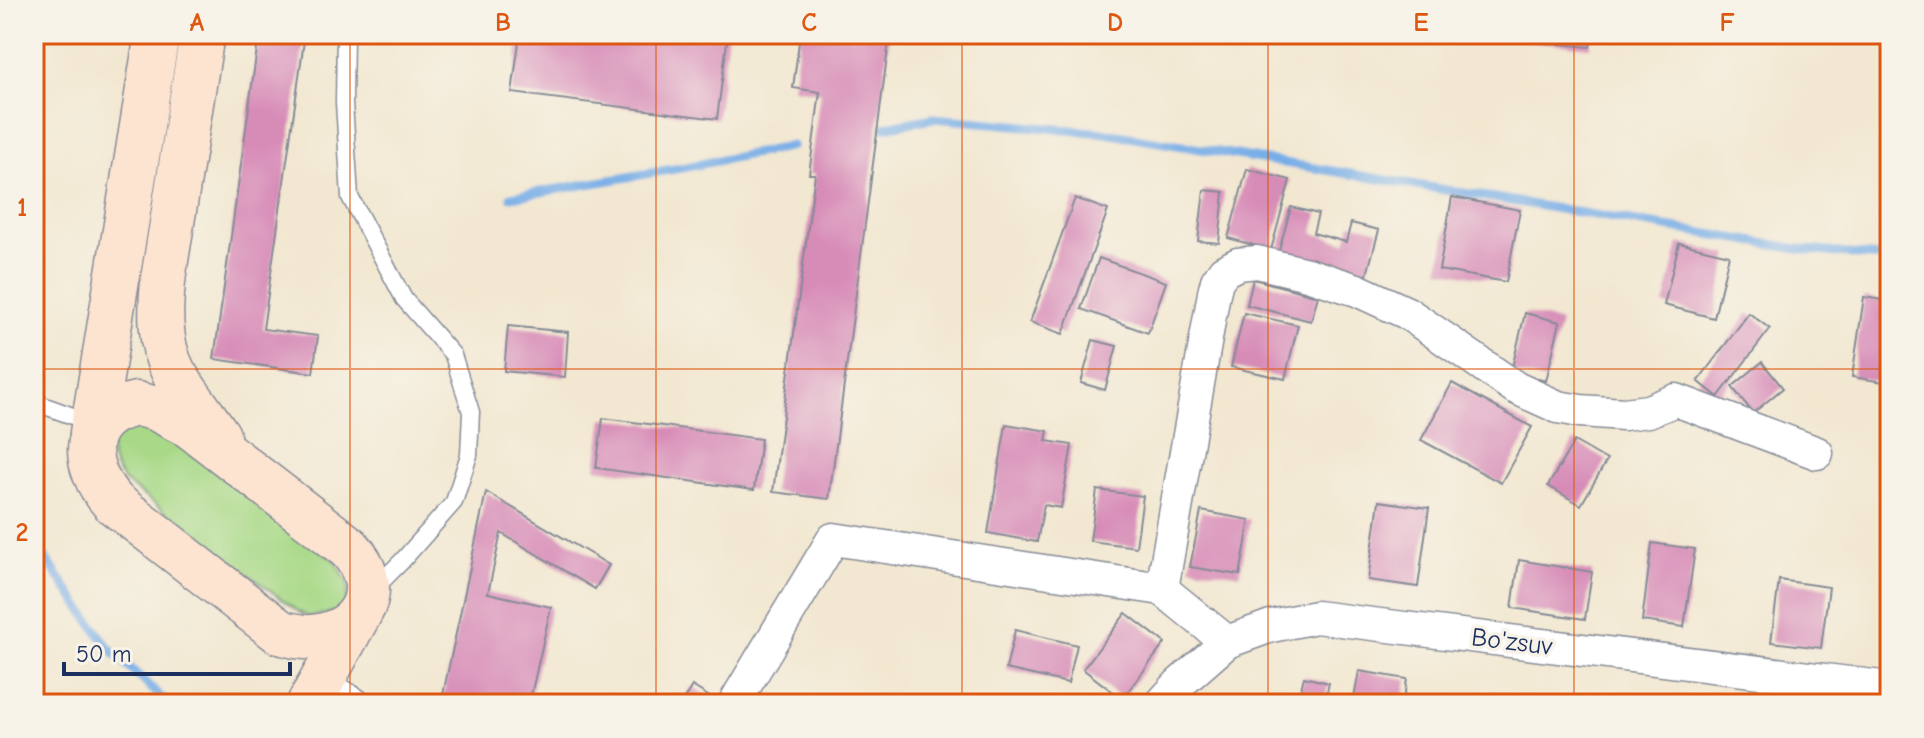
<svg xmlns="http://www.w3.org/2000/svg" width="1924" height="738" viewBox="0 0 1924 738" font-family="'Comic Neue',sans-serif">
	<rect width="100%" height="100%" fill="#f7f3e8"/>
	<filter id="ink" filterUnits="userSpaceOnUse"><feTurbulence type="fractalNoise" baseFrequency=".0125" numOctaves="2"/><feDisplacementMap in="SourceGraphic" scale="16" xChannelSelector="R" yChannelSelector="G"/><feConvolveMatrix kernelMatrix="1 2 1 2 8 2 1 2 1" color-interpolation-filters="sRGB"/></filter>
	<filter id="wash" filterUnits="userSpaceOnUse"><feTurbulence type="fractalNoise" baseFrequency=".006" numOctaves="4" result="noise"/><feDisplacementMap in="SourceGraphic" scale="32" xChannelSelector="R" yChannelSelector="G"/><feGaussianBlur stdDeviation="1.8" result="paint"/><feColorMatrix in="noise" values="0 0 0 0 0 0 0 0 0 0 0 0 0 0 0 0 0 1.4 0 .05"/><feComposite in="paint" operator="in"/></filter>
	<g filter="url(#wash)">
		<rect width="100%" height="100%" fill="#f2e7d0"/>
		<!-- green -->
		<path fill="#a8d987" stroke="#628472" stroke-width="2" d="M135 422 161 431 336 562 348 584 345 610 309 617 299 612 124 481C110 463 110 455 111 433Z"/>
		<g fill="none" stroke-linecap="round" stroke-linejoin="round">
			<!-- stream -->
			<g stroke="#78aee7" stroke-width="9">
				<path d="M885 127 933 118 1105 133 1798 249 1890 258"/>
				<path d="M511 197 686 167 792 146"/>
				<path d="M34 542 109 648 168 704"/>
			</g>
		</g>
		<g id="blocks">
			<!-- building -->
			<g fill="#d78bb7">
				<path d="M259 34H305L263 329 318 336 313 373 214 359Z"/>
				<path d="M520 34H728L717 119 512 93Z"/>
				<path d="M800 34H890L829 499 773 492 815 174H809L820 92 793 88Z"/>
				<path d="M1477 34H1592L1590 47 1477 36Z"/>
				<path d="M1247 169 1290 180 1271 250 1228 238Z"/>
				<path d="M1204 190 1224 192 1219 243 1198 241Z"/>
				<path d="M1452 197 1520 210 1506 282 1439 270Z"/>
				<path d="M1075 198 1108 210 1063 334 1030 322Z"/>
				<path d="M1291 207 1318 214 1313 233 1346 242 1351 223 1379 230 1366 278 1278 254Z"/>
				<path d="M1679 243 1729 255 1714 318 1664 305Z"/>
				<path d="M1099 258 1166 282 1148 333 1081 309Z"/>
				<path d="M1253 279 1318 296 1311 321 1247 305Z"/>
				<path d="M1864 297 1890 301V383L1852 377Z"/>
				<path d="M1244 313 1298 325 1285 379 1231 367Z"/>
				<path d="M1525 313 1560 322 1546 381 1511 372Z"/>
				<path d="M1749 313 1770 329 1718 397 1698 381Z"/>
				<path d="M508 326 568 332 565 377 504 371Z"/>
				<path d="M1093 340 1117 346 1105 390 1081 383Z"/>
				<path d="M1762 362 1783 388 1753 413 1732 387Z"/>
				<path d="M1452 383 1532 427 1501 483 1421 440Z"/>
				<path d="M603 418 761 439 754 490 596 468Z"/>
				<path d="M1006 424 1048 431 1046 441 1072 445 1061 508 1044 505 1037 542 988 533Z"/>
				<path d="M1574 441 1607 460 1581 505 1548 486Z"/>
				<path d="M1097 490 1143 496 1136 547 1090 541Z"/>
				<path d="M486 492 609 565 595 589 501 533 488 593 551 607 529 704H441Z"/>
				<path d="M1379 501 1429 508 1418 587 1368 580Z"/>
				<path d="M1201 511 1250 520 1240 575 1190 567Z"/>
				<path d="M1652 543 1695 549 1684 627 1642 621Z"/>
				<path d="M1519 560 1592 572 1585 619 1512 608Z"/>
				<path d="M1779 580 1829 587 1821 648 1771 642Z"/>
				<path d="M1126 613 1165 643 1122 699 1083 669Z"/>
				<path d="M1015 630 1077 645 1068 683 1006 669Z"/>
				<path d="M1359 671 1407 679 1403 704H1353Z"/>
				<path d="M1304 677 1329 683 1324 704H1297Z"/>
				<path d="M692 686 716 701 715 704H681Z"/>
				<path d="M1493 693 1544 700V704H1491Z"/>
			</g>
		</g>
	</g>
	<g filter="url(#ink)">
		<use href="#blocks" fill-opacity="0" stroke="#868b97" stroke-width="2"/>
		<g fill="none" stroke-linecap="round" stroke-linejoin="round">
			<defs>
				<g id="lane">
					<path d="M345 34 344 103 350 197 404 299 453 355 471 412 469 455 454 502 402 561 374 589"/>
					<path d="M34 402 92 423"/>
				</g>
				<g id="street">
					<path d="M1162 589 1214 293 1217 281 1224 271 1238 264 1257 262 1307 274 1357 290 1407 313 1516 388 1558 407 1580 411 1624 414 1648 411 1676 400 1817 453"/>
					<path d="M320 683 354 704"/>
					<path d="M734 704 833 539 1162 589 1227 642"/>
					<path d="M1161 704 1179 684 1227 642 1271 626 1316 617 1890 688"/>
				</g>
				<g id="secondary">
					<path d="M202 34 164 273C160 306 158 343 174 373 187 395 204 415 218 436"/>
					<path d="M137 404 157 409 190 426 349 548C385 587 364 633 312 637 301 638 291 635 280 632L114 503C79 465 79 414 137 404Z"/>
					<path d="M92 433 157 34"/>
					<path d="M309 704 359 614"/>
				</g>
			</defs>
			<!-- lane casing -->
			<use href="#lane" stroke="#868b97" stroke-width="19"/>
			<!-- street casing -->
			<use href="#street" stroke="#868b97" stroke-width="35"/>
			<!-- secondary casing -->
			<use href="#secondary" stroke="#868b97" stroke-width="47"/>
			<!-- lane -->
			<use href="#lane" stroke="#fff" stroke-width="16"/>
			<!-- street -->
			<use href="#street" stroke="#fff" stroke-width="32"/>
			<!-- secondary -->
			<use href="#secondary" stroke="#fde4d0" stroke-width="44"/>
		</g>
	</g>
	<!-- grid -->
	<path fill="none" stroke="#de5710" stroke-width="2" stroke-opacity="0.55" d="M350 34V704M656 34V704M962 34V704M1268 34V704M1574 34V704M34 369H1890"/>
	<g text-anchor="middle" stroke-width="7" stroke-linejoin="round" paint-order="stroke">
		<!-- street labels -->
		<g font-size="26" fill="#1b2f5e" stroke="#f7f3e8">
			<text transform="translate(1512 641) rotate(7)" y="9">Bo'zsuv</text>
		</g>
	</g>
	<!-- margin -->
	<rect width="1924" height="738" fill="none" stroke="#f7f3e8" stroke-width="88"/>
	<!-- scale -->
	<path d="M64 662v12h226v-12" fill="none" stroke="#1b2f5e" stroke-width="4"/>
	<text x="76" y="662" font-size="24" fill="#1b2f5e" stroke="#f7f3e8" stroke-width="6" paint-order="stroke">50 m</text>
	<rect x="44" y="44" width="1836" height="650" fill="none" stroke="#de5710" stroke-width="3"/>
	<g font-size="26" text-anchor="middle" font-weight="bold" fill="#de5710">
		<text x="197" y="31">A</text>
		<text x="503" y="31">B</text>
		<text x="809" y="31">C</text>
		<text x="1115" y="31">D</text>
		<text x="1421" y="31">E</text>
		<text x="1727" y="31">F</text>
		<text x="22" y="216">1</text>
		<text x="22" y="541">2</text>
	</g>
</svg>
